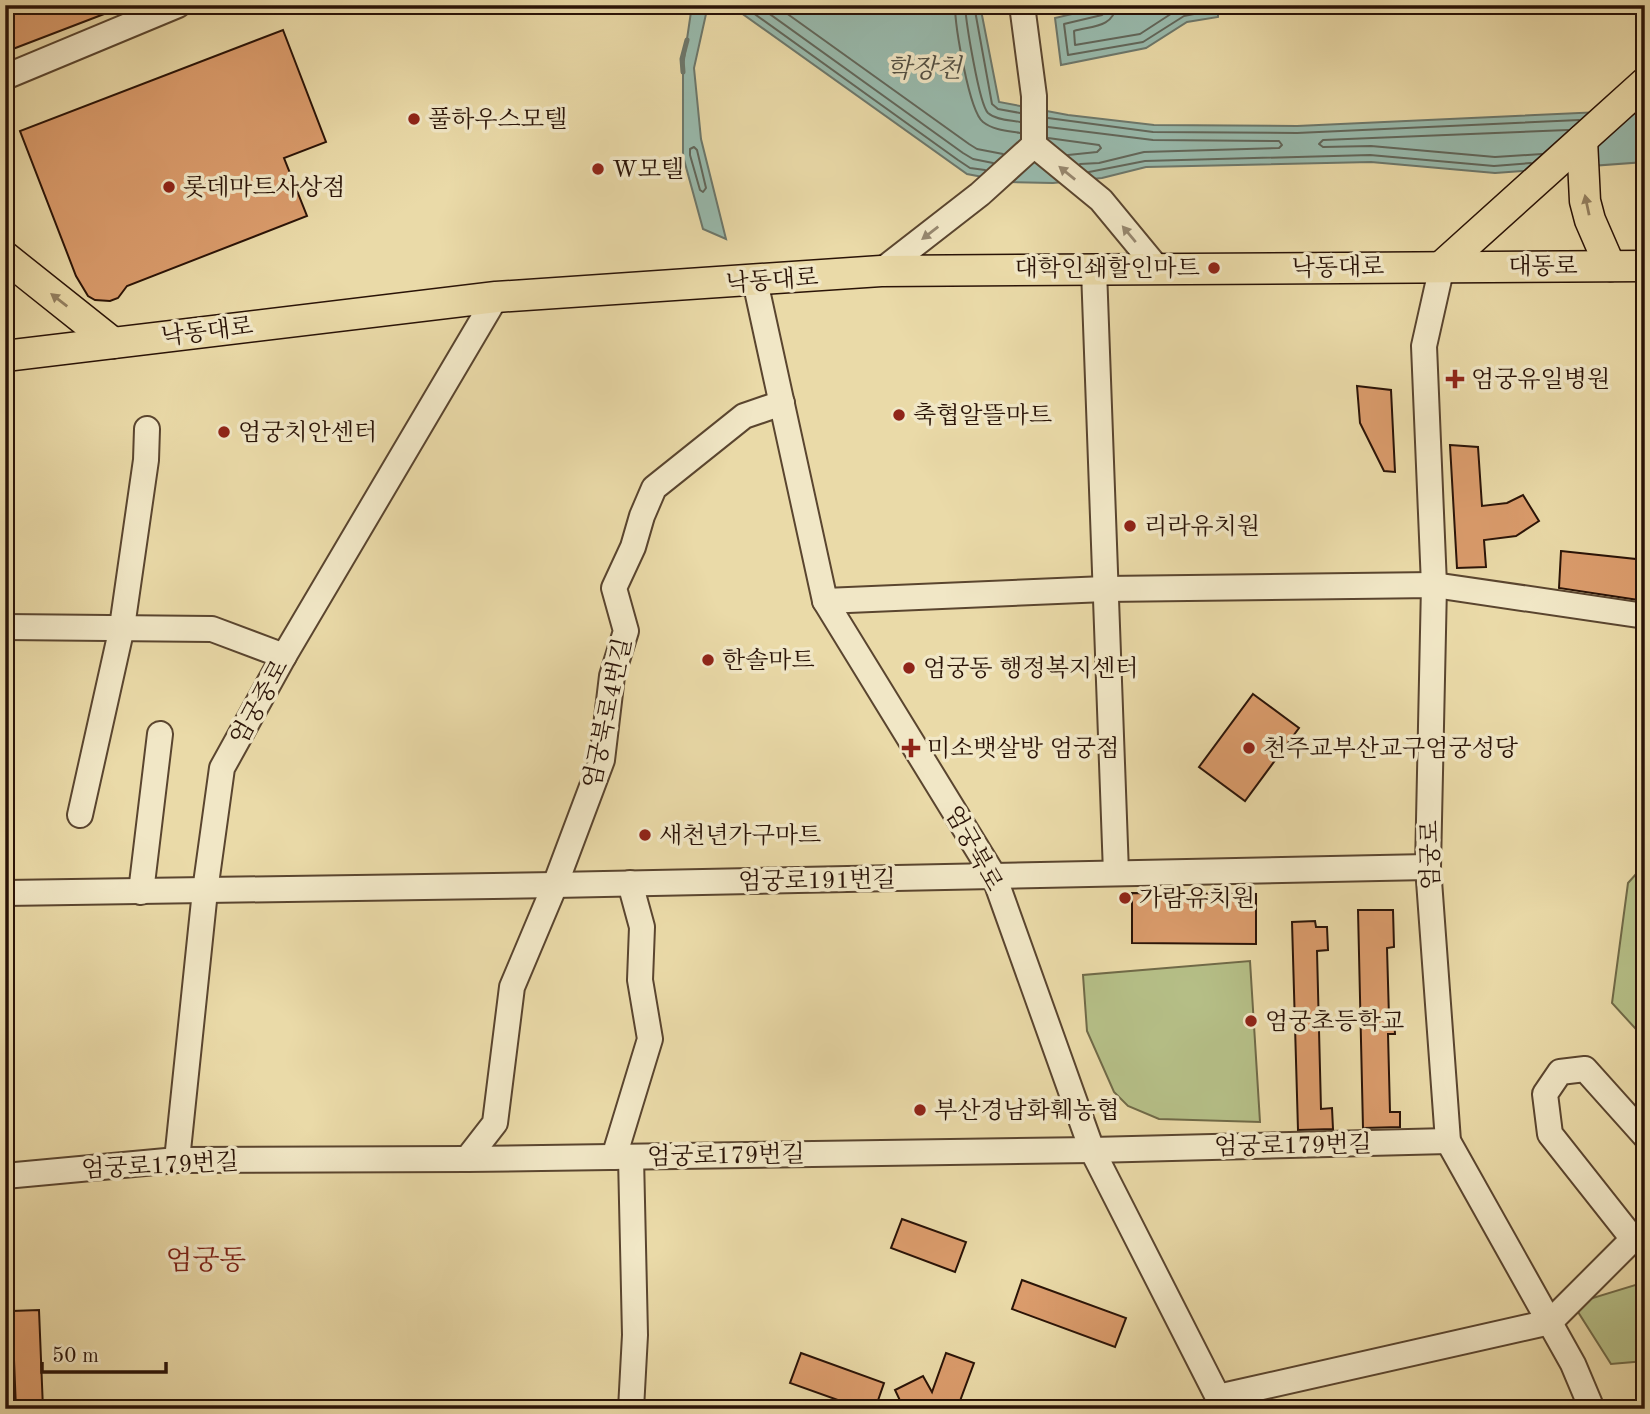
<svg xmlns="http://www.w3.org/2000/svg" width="1650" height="1414" viewBox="0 0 1650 1414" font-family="'Old Standard TT','Noto Serif KR',serif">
	<rect width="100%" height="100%" fill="#eadaa8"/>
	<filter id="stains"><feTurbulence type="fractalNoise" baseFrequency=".00286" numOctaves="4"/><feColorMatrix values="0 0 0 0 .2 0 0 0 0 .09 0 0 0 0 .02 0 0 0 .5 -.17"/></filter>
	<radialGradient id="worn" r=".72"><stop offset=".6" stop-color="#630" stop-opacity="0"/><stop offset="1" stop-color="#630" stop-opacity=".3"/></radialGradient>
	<!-- green -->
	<g fill="#b6c088" stroke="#706a48" stroke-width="2">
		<path d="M1645 864V1039L1612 1003 1628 883Z"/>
		<path d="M1250 961 1260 1122 1159 1119 1128 1106 1114 1092 1087 1031 1083 975Z"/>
		<path d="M1645 1282V1361L1611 1364 1573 1304Z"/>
	</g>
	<!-- water -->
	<g fill="#98baad" stroke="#6c776b" stroke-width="2">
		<path d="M692 5H708L694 68 701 139 726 239 703 229 683 156V66Z"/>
		<path d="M730 5H980L999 102 1068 115 1154 125 1297 126 1645 110V162L1495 173 1371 162 1146 167 1102 178 1053 183 1009 182 967 174Z"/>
		<path d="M1110 5H1218V17L1187 22 1146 48 1061 65 1055 18Z"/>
	</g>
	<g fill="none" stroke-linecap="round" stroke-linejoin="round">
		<!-- shore -->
		<g stroke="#61665a" stroke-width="2">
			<path d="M742 5 958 160 970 168 985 170"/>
			<path d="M757 5 963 153 973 159 993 163"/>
			<path d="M775 5 969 144 977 149 1003 154"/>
			<path d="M955 5C955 26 969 111 983 122 993 130 1008 131 1020 133"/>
			<path d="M965 5C966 22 979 104 988 113 996 120 1010 120 1020 122"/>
			<path d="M974 5 992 104 998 109 1020 113"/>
			<path d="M1107 5V11L1102 15 1064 24 1068 55 1143 42 1184 16 1209 11 1211 5"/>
			<path d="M1116 5C1114 28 1090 26 1074 31L1075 45 1140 34 1180 8 1191 5"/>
			<path d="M1048 118 1153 132 1297 133 1579 120"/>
			<path d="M1048 127 1153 140 1279 141 1282 145 1279 148 1144 152 1099 163 1080 164"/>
			<path d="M1048 138 1099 145 1101 148 1097 152 1068 155"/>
			<path d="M694 147 697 150 706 188 703 192 700 190 690 155V149Z"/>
			<path d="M1542 154 1495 157 1371 146 1323 147 1319 144 1323 140 1568 130"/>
			<path d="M1089 172 1145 161 1370 155 1494 166 1531 163"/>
		</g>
		<!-- stream -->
		<path stroke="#6c776b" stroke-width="5" d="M683 72 682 59 687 40"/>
	</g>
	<!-- building -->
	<g fill="#db9c6c" stroke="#2a1307" stroke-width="2">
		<path d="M5 5H125V6L5 52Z"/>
		<path d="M283 30 326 142 284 158 307 216 127 286 118 298 110 301 95 300 88 296 76 276 20 131Z"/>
		<path d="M1357 386 1391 390 1395 472 1384 471 1360 423Z"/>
		<path d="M1450 445 1478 447 1482 506 1507 503 1523 495 1539 521 1516 536 1484 540 1486 567 1457 568Z"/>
		<path d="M1561 551 1645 560V601L1559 588Z"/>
		<path d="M1253 694 1299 728 1245 801 1199 767Z"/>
		<path d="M1132 893 1256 894V944L1132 943Z"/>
		<path d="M1358 910H1393L1394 947 1387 948 1389 1017H1394L1395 1034H1388L1390 1112H1400V1127L1363 1128Z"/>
		<path d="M1315 921 1316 927H1327L1328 950 1317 951 1321 1109 1332 1108 1333 1129 1298 1130 1292 922Z"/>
		<path d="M902 1219 966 1242 955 1272 891 1248Z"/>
		<path d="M1022 1280 1126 1318 1115 1347 1012 1309Z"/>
		<path d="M39 1310 43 1409H16L12 1311Z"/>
		<path d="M801 1353 884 1383 875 1409H863L790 1383Z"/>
		<path d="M946 1353 974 1363 957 1409H904L895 1390 923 1376 932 1392Z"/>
	</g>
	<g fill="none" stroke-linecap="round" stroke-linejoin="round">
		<defs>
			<g id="minor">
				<path d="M5 77 178 5"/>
				<path d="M1034 145 1101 200 1158 269"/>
				<path d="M1442 266 1424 346 1434 585 1428 867 1448 1141 1573 1364 1592 1409"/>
				<path d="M1094 270 1116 873"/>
				<path d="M881 271 980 194 1034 145V96L1022 5"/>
				<path d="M755 281 825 601 994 876 1092 1150 1224 1409"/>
				<path d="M825 601 1105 589 1434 585 1645 616"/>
				<path d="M5 627 212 629 284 656"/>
				<path d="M80 815 122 627 146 460 147 429"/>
				<path d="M141 892 160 734"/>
				<path d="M5 893 555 885 1428 867"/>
				<path d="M614 1157 650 1039 640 980 642 927 630 883"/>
				<path d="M467 1159 495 1123 512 987 555 885 602 760 612 676 626 631 614 588 633 547 642 516 654 488 744 416 782 403"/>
				<path d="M177 1160 205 891 222 768 284 656 496 297"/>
				<path d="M5 1176 177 1160 467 1159 1092 1150 1448 1141"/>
				<path d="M1218 1397 1550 1322 1633 1239 1550 1134 1545 1094 1560 1072 1585 1069 1645 1136"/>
				<path d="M631 1409 635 1335 631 1157"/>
			</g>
			<g id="major">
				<path d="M1582 140 1585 201 1590 220 1610 266"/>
				<path d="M5 257 113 343"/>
				<path d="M1442 266 1645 83"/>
				<path d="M5 356 496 297 881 271 1645 266"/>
			</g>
		</defs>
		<!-- minor casing -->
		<use href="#minor" stroke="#5a452f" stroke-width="28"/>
		<!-- major casing -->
		<use href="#major" stroke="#2a1307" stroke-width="33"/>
		<!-- minor -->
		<use href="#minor" stroke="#f1e7c6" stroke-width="24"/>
		<!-- major -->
		<use href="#major" stroke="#eadaa8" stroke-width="30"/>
	</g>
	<!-- one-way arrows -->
	<defs><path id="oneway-solid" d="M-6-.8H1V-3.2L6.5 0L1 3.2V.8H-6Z" transform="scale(1.75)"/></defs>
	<g fill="#978870">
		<use href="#oneway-solid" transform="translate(1067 173) rotate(-141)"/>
		<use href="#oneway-solid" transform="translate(930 233) rotate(142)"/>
		<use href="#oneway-solid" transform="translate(1129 234) rotate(-130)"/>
	</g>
	<g fill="#948060">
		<use href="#oneway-solid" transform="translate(1587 205) rotate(-102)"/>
		<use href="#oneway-solid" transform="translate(59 300) rotate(-142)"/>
	</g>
	<!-- markers -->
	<g fill="#8f2418" stroke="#f1e7c6" stroke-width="2.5">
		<circle cx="414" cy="119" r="7"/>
		<circle cx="598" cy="169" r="7"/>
		<circle cx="169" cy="187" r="7"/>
		<circle cx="1214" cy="268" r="7"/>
		<path d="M1451.5 368.5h7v7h7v7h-7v7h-7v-7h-7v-7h7z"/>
		<circle cx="899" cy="415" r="7"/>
		<circle cx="224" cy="432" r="7"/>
		<circle cx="1130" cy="526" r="7"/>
		<circle cx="708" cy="660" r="7"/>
		<circle cx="909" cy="668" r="7"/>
		<path d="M907.5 737.5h7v7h7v7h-7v7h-7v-7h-7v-7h7z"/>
		<circle cx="1249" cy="748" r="7"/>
		<circle cx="645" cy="835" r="7"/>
		<circle cx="1125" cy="898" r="7"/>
		<circle cx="1251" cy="1021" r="7"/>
		<circle cx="920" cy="1110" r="7"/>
	</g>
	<g text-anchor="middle" stroke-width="7" stroke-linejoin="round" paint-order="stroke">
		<!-- poi labels -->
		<g font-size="24" fill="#2a1307" stroke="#f1e7c6" text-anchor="start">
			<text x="428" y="127">풀하우스모텔</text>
			<text x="612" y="177">W모텔</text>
			<text x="183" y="195">롯데마트사상점</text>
			<text x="1200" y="276" text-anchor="end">대학인쇄할인마트</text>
			<text x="1471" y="387">엄궁유일병원</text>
			<text x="913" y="423">축협알뜰마트</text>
			<text x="238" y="440">엄궁치안센터</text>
			<text x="1144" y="534">리라유치원</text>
			<text x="722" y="668">한솔마트</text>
			<text x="923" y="676">엄궁동 행정복지센터</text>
			<text x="927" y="756">미소뱃살방 엄궁점</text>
			<text x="1263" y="756">천주교부산교구엄궁성당</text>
			<text x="659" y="843">새천년가구마트</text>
			<text x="1139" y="906">가람유치원</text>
			<text x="1265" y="1029">엄궁초등학교</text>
			<text x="934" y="1118">부산경남화훼농협</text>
		</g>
		<!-- street labels -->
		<g font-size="24" fill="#2a1307" stroke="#f1e7c6">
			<text x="1543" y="274">대동로</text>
			<text transform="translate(1338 267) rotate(-1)" y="8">낙동대로</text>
			<text transform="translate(772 280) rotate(-4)" y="8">낙동대로</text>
			<text transform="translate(207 331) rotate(-7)" y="8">낙동대로</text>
			<text transform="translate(259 702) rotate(-61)" y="8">엄궁중로</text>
			<text transform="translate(607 713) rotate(-78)" y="8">엄궁북로4번길</text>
			<text transform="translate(974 848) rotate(61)" y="8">엄궁북로</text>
			<text transform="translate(1430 855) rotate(-91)" y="8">엄궁로</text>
			<text transform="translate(817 880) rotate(-1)" y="8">엄궁로191번길</text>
			<text transform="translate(1293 1145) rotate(-1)" y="8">엄궁로179번길</text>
			<text transform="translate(726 1155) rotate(-1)" y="8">엄궁로179번길</text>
			<text transform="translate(160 1165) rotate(-3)" y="8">엄궁로179번길</text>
		</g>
		<!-- water labels -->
		<g font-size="26" font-style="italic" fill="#504d41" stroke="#f1e7c6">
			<text x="924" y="77">학장천</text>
		</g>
		<!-- quarter labels -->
		<g font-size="28" fill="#7a1f14" stroke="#f1e7c6">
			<text x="206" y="1269">엄궁동</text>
		</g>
	</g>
	<!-- margin -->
	<rect width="1650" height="1414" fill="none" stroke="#eadaa8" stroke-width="28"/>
	<rect x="7" y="7" width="1636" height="1400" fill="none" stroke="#2a1307" stroke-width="3.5"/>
	<rect x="14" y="14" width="1622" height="1386" fill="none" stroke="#2a1307" stroke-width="2"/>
	<!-- scale -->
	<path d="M42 1362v10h124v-10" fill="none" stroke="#2a1307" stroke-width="3.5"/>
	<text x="52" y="1362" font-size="21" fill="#2a1307" stroke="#f1e7c6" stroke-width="5" paint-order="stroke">50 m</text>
	<rect width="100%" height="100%" filter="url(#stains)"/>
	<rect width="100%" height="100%" fill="url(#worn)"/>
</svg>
